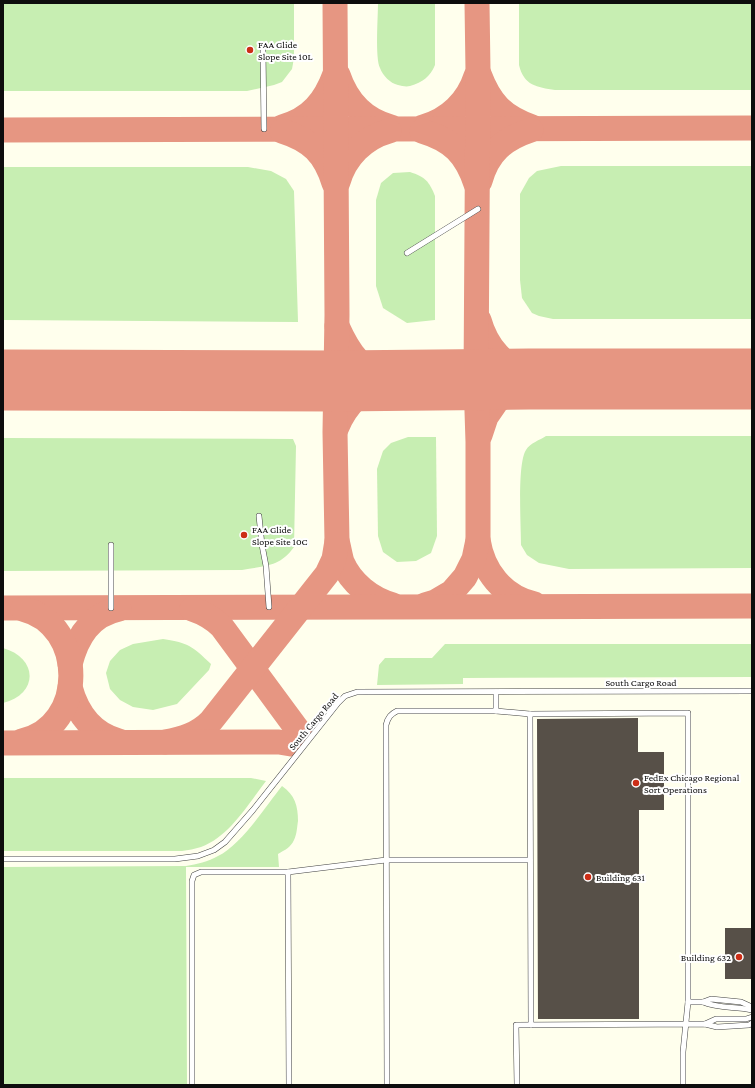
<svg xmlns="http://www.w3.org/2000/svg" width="755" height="1088" viewBox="0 0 755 1088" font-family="'Crimson Pro',serif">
	<rect width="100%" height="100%" fill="#ffffed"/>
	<!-- green -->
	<g fill="#c7eeb2">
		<path d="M3 3H294V58L292 69 282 82 274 85 247 91H3Z"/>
		<path d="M378 3H435V65C430 77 423 82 410 86 406 87 402 86 398 85 390 83 383 76 380 68 375 58 378 17 378 3Z"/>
		<path d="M519 3H752V90H555C537 87 524 86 519 65Z"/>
		<path d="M561 166H752V319H553L539 316 532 313 522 298 520 280V194L529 178 537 171Z"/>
		<path d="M3 167H248L271 171 286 179 294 191 298 322 3 320Z"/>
		<path d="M410 172C425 177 429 181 435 196V320L407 323 383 308 376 286V200L381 183 393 173Z"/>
		<path d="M546 436H752V568L569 569 539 563 527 555 521 545C521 525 517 464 526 450 530 443 540 440 546 436Z"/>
		<path d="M408 437H436L437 536 431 553 416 561 397 562 383 552 378 536 377 469 383 451 391 443Z"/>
		<path d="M3 438 293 439 296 446 294 547C280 567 264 566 242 570L3 571Z"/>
		<path d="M163 639C189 643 192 646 211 664L209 670 177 704 153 710 133 707 120 700 110 689 106 673 110 661 120 650 133 644Z"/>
		<path d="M445 644H752V677L463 678V684L377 685 379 665 385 658H432Z"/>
		<path d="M3 648C38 658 39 694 3 703Z"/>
		<path d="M3 778H251L266 781C248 804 230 836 201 847 195 849 188 850 182 851H3Z"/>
		<path d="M282 786C295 795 298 806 298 821 297 827 297 834 294 840 291 847 285 850 278 854L279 867H186L187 1085H3V867L186 866C197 864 208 862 218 856 241 845 266 806 282 786Z"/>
	</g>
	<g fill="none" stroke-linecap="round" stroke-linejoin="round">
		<!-- taxiway -->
		<g stroke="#e69682" stroke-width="25">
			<path d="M479 74C490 103 502 116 532 127"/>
			<path d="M338 75C347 102 364 120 391 127"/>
			<path d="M282 127C311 119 325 101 335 74"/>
			<path d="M423 127C449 120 468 101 476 76"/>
			<path d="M3 130 752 128"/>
			<path d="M282 131C311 140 325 154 334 183"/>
			<path d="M422 131C452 140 466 154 476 184"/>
			<path d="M480 181C488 152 504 139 531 130"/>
			<path d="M338 182C345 157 364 138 389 131"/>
			<path d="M479 320C487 349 504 364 529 379L497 401 486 417 480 435"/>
			<path d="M336 429C347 402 364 387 392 381 361 370 350 355 337 326"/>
			<path d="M478 540C483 571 502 596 534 604"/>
			<path d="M337 541C339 548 340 555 342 562 351 583 371 599 393 605"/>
			<path d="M425 605 435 602 452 592 465 577 474 559 478 540V442L476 380 478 71 477 3"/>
			<path d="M3 608 752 606"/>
			<path d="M192 609C204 613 213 618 222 627L300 733"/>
			<path d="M70 664C77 637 90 615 119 609"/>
			<path d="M70 687C77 713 92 734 119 741"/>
			<path d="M22 741C87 727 87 625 23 609"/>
			<path d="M165 742C183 739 198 734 211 721L327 574 334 559 337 541 335 432 337 315 335 3"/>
			<path d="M3 743 279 742 291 744"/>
		</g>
		<!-- runway -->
		<path stroke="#e69682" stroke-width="61" d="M3 380 336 381 529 379H752"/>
	</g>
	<!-- building -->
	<g fill="#575048">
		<path d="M638 718V752H664V810H639V1019H538L537 719Z"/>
		<rect x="725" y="928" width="27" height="51"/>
	</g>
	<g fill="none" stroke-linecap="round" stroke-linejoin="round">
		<defs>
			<g id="service">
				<path d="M263 51 264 129"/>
				<path d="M407 253 478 209"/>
				<path d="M259 516 262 545 266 566 269 607"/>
				<path d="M111 545V608"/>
				<path d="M496 711V692"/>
				<path d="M530 714 531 1025"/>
				<path d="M3 859H175L198 856 214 850 225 842 253 810 338 703 345 696 357 692 752 691"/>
				<path d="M288 872 289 1085"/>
				<path d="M688 1002H703L711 999 741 1002 752 1007"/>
				<path d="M703 1002C719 1009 736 1006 752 1010"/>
				<path d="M705 1024 716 1019H746L752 1017"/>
				<path d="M192 1085V881L194 875 201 872H288L386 860H530"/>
				<path d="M387 1085 386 725C388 717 391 714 397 711H496L530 714 688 713V1002L683 1052V1085"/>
				<path d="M517 1085 516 1025 705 1024 717 1027 749 1025 752 1023"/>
			</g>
		</defs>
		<!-- service casing -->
		<use href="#service" stroke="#404040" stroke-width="6"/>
		<!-- service -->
		<use href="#service" stroke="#fff" stroke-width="5"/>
	</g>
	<!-- markers -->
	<g fill="#cc2d16" stroke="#fff" stroke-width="1.5">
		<circle cx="250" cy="50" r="4"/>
		<circle cx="244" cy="535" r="4"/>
		<circle cx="636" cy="783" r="4"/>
		<circle cx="588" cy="877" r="4"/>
		<circle cx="739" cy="957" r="4"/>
	</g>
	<g text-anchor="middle" stroke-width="4" stroke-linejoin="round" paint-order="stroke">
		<!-- poi labels -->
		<g font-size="10" fill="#0d0d0d" stroke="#fff" text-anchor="start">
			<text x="258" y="48">FAA Glide<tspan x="258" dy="12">Slope Site 10L</tspan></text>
			<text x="252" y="533">FAA Glide<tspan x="252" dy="12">Slope Site 10C</tspan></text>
			<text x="644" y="781">FedEx Chicago Regional<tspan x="644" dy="12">Sort Operations</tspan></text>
			<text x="596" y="881">Building 631</text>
			<text x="731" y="961" text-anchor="end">Building 632</text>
		</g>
		<!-- street labels -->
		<g font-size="10" fill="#0d0d0d" stroke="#fff">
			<text x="641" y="686">South Cargo Road</text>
			<text transform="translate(313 721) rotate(-50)" y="4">South Cargo Road</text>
		</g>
	</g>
	<!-- border -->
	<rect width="755" height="1088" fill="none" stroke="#0d0d0d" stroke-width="8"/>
</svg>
